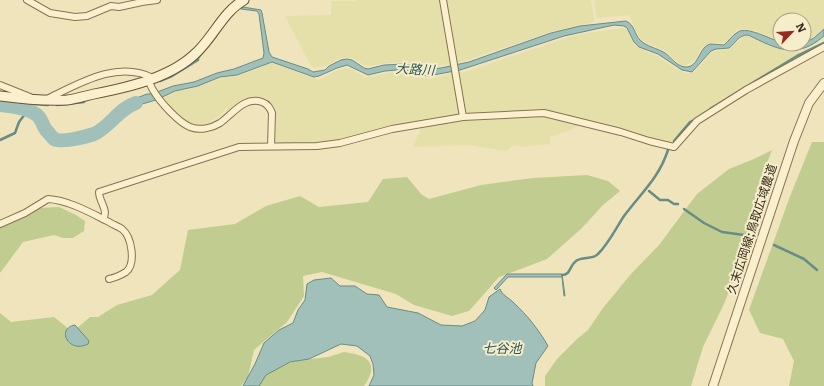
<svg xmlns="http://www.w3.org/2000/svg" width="824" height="386" viewBox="0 0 824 386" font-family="Literata,'Noto Sans JP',serif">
	<rect width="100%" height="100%" fill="#efe4bb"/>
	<!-- farmland -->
	<g fill="#e5e0a9">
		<path d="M355 0H441L452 64 426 68 406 62 386 63 369 66 364 65 353 58H344L338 59 326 66 314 68 311 66 285 16 331 15V1H355Z"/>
		<path d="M444 0H591L594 20 593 22 550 32 456 64Z"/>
		<path d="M594 0H824V28L813 37 804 41V20H780V40L753 30 743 29 737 30 731 35 726 42 711 43 704 46 699 51 698 56 696 60 686 65H681L666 51 645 42 638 36 629 15 597 18Z"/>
		<path d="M622 28 626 29 634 44 639 48 657 56 675 68 687 74 694 72 712 52 730 49 744 36H747L772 47 793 52H799L802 57 710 111 674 144 541 111 466 116 464 114 457 73 465 72 566 38 581 34Z"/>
		<path d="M272 63 315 78 317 81 338 70 347 68 351 69 365 77 396 72 414 74 423 78 429 79 454 73 460 113 457 117 329 143 273 144V113L257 99 215 124 210 125 224 114 228 107H227L222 113 209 123 198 126H192L178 117 160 99 175 92 198 87 221 78 238 76Z"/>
		<path d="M544 115 580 125 571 130 550 137V144L524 147 513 145 506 151 469 145 413 147 422 125 460 119Z"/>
	</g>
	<!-- green -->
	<g fill="#c1cd90">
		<path d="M812 142H824V386H789L794 361 783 339 760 333 749 310 789 199Z"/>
		<path d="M772 150 757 189 741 261 724 304 703 347 691 386H545V376L557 359 577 339 588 330 603 308 631 274 659 245 697 194 729 169 754 159Z"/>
		<path d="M587 175 608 181 620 191 603 205 582 228 547 259 499 277 469 311 452 316 414 305 396 294 322 272 303 276 304 296 287 322 254 350 248 377 241 386H0V313L11 322 54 317 69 329 77 328 90 317H98L117 305 152 295 180 270 188 230 235 224 266 206 300 196 319 207 368 202 383 179 407 177 422 195 429 199 481 185 533 178Z"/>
		<path d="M59 207 76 215 85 221 84 231 73 238H63L54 235 23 242 0 273V227L38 208Z"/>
		<path d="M344 352C368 355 380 363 364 386H251L274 366 302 360 328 357Z"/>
	</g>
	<!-- water -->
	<g fill="#a0c0b9" stroke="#678d86">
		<path d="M243 7 261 10 262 13 269 52 272 57 308 69 313 72 325 70 329 66 341 60 347 59 352 60 364 68 368 69 384 65 405 64 416 66 426 70 441 68 469 62 551 33 580 26 626 21C635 25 634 34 640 40 647 47 657 48 665 53 671 57 676 66 685 67 700 68 698 46 711 44 715 44 720 45 724 45 729 41 732 35 738 32 747 26 770 39 780 42V44H804V43L814 38 824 29V36C796 60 777 49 748 35 738 35 736 43 729 48L716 49 711 51 692 72 682 70 658 54 639 47 634 42 627 28 624 26 614 25 564 36 460 70 428 76 422 75 414 71 397 70 385 71 368 75 347 65 337 68 319 76 314 77 272 62 237 75 220 77 198 86 175 91 156 100 128 108 122 114 117 111 126 103 134 99 147 94H152L173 86 194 82 217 73 234 69 263 58 264 53 259 14 257 11 241 9Z"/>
		<path d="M507 274H562L565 296H564L562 277H508L496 290 494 288Z"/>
		<path d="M331 278 340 286H355L367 294 379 295 387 307 418 313 441 325 462 326 475 321 485 310 489 297 500 289C502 295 509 298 514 303 527 315 539 330 548 346L536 363 532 383 533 386H369L374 375 373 364 370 356 357 346 341 344 309 359 290 362 266 375 259 386H243L255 364 264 343 279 330 293 323 298 310 305 300 307 284 314 280Z"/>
		<path d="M75 325 89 341 88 344C68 354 56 328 75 325Z"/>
	</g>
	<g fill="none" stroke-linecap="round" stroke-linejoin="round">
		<!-- stream -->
		<g stroke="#678d86" stroke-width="2.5">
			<path d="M160 81 172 76 198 60V58L216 36"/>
			<path d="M744 88 797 56 824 43"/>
			<path d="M0 101 19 103"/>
			<path d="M34 104 48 105"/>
			<path d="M57 105 84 102"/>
			<path d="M710 109 738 92"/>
			<path d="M0 140 15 133 19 122 25 114"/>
			<path d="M674 141 690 122 696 119"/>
			<path d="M649 191 660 200H668L674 204H678"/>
			<path d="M684 209 704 223 722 232 744 235"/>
			<path d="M774 245 804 259 817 270"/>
			<path d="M562 275C571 275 569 266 576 261 582 256 593 260 598 254 609 243 616 228 624 216 641 193 659 178 668 150"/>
		</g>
		<!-- river -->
		<path stroke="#a0c0b9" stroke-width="14" d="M0 105C11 106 30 108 38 116 42 120 43 126 46 130 48 132 52 137 54 139 62 143 85 137 94 134 110 127 119 108 136 103"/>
		<defs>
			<g id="minor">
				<path d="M27 0 50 13 75 17 87 16 111 6 119 7 142 2 157 0"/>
				<path d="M443 0 463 117"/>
				<path d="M148 80C150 83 151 87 153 90 160 102 178 122 190 127 200 131 212 128 220 123 233 114 244 96 262 102 268 104 270 108 272 113L271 146"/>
				<path d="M0 85 30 97"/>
				<path d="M47 99C80 83 118 60 153 78"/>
				<path d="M103 219C109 210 99 202 99 192L239 147 317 146 340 143 392 129 463 117 544 113 621 132 649 141 674 147 697 121 746 90 824 47"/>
				<path d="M0 224 25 213 48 199C68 200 91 213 109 222 113 225 118 226 122 229 132 237 136 264 126 272 121 275 114 278 109 279"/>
			</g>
			<path id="tertiary" d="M713 386 794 141 809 103 824 83"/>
			<path id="secondary" d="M0 96C22 99 45 101 67 100 76 99 85 96 94 94 129 87 171 78 197 52 214 36 223 12 244 0"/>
		</defs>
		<!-- minor casing -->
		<use href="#minor" stroke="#867355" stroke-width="8"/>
		<!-- tertiary casing -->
		<use href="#tertiary" stroke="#867355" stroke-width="10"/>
		<!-- secondary casing -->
		<use href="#secondary" stroke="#685438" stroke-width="11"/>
		<!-- minor -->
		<use href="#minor" stroke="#faf0ce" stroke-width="6"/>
		<!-- tertiary -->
		<use href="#tertiary" stroke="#faf0ce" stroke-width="8"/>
		<!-- secondary -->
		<use href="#secondary" stroke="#faf0ce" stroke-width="9"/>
	</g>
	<g text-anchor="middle" stroke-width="4" stroke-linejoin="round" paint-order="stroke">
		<!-- street labels -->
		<g font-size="12" fill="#35291a" stroke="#f6edcb">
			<text transform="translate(752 229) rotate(-72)" y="4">久末広岡線;鳥取広域農道</text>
		</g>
		<!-- water labels -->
		<g font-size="13" font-style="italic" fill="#295555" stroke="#f6edcb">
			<text transform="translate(415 69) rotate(3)" y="5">大路川</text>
			<text x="502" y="353">七谷池</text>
		</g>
	</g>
	<!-- north arrow -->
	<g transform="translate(792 32) rotate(65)"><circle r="19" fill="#f6edcb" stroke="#a99f84"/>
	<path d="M0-3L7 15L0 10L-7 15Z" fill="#972b23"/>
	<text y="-6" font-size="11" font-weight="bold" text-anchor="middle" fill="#35291a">N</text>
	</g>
</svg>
